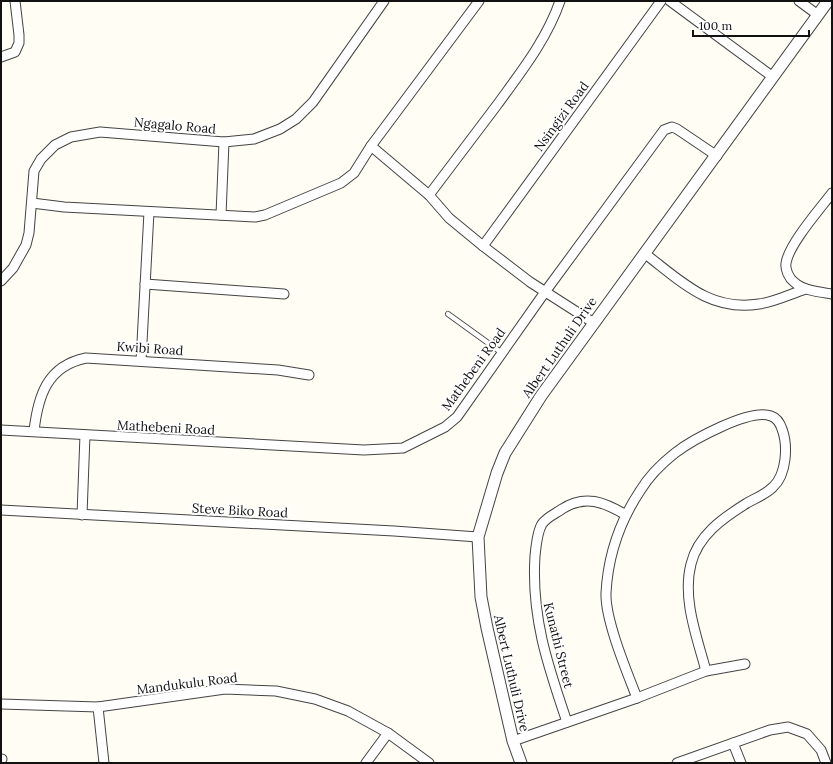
<svg xmlns="http://www.w3.org/2000/svg" width="833" height="764" viewBox="0 0 833 764" font-family="Lora,serif">
	<rect width="100%" height="100%" fill="#fffdf4"/>
	<g fill="none" stroke-linecap="round" stroke-linejoin="round">
		<defs>
			<path id="service" d="M448 314 502 353"/>
			<g id="minor">
				<path d="M670 1 773 77"/>
				<path d="M799 1 818 15"/>
				<path d="M1 57 15 52 19 43V35L15 1"/>
				<path d="M371 146 429 195 449 218 483 246 530 282 594 323"/>
				<path d="M832 193C820 209 789 244 786 263 785 270 789 278 794 282 804 291 820 292 832 294"/>
				<path d="M429 195C452 165 474 135 497 105 521 72 547 39 560 1"/>
				<path d="M32 203 64 207 255 217 265 215 341 183 354 173 371 146 479 1"/>
				<path d="M221 215 224 142"/>
				<path d="M483 246 661 1"/>
				<path d="M644 253C680 280 709 312 759 304 775 302 790 294 806 289"/>
				<path d="M1 281 13 268 26 245 29 233 34 171 41 159 55 145 71 137 100 132 224 142 254 139 280 129 296 119 313 102 384 1"/>
				<path d="M145 284 284 294"/>
				<path d="M141 361 149 212"/>
				<path d="M1 430 364 450 403 448 445 427 457 417 545 292 664 130 672 127 677 129 717 156"/>
				<path d="M34 431C38 396 47 366 86 358L278 370 309 375"/>
				<path d="M1 510 394 531 478 537"/>
				<path d="M82 515 85 435"/>
				<path d="M637 698C627 672 605 620 606 593 608 556 620 521 640 491 649 476 661 464 675 453 692 440 750 408 771 416 777 418 780 423 782 429 788 445 787 474 773 487 766 494 756 498 747 503 723 518 698 535 691 564 682 599 697 637 706 671"/>
				<path d="M1 704 98 707 225 689 276 691 315 699 348 711 388 733 429 763"/>
				<path d="M98 707 104 763"/>
				<path d="M567 722C548 666 531 617 535 556 536 547 537 532 542 524 547 517 555 514 562 509 585 494 604 502 626 515"/>
				<path d="M513 741 637 698 706 671 745 664"/>
				<path d="M733 743 741 763"/>
				<path d="M1 759H2"/>
				<path d="M366 763 388 733"/>
				<path d="M677 763 770 730 788 727 807 734 821 750 826 763"/>
			</g>
			<path id="tertiary" d="M521 763 513 741 487 628 481 597 478 537 497 473 505 453 541 396 828 1"/>
		</defs>
		<!-- service casing -->
		<use href="#service" stroke="#444" stroke-width="6"/>
		<!-- minor casing -->
		<use href="#minor" stroke="#444" stroke-width="11"/>
		<!-- tertiary casing -->
		<use href="#tertiary" stroke="#444" stroke-width="13"/>
		<!-- service -->
		<use href="#service" stroke="#fff" stroke-width="4.5"/>
		<!-- minor -->
		<use href="#minor" stroke="#fff" stroke-width="9"/>
		<!-- tertiary -->
		<use href="#tertiary" stroke="#fff" stroke-width="11"/>
	</g>
	<g text-anchor="middle" stroke-width="4" stroke-linejoin="round" paint-order="stroke">
		<!-- street labels -->
		<g font-size="13" fill="#111" stroke="#fff">
			<text transform="translate(561 116) rotate(-54)" y="5">Nsingizi Road</text>
			<text transform="translate(175 125) rotate(5)" y="5">Ngagalo Road</text>
			<text transform="translate(559 347) rotate(-55)" y="5">Albert Luthuli Drive</text>
			<text transform="translate(150 348) rotate(4)" y="5">Kwibi Road</text>
			<text transform="translate(473 369) rotate(-54)" y="5">Mathebeni Road</text>
			<text transform="translate(166 427) rotate(3)" y="5">Mathebeni Road</text>
			<text transform="translate(240 510) rotate(3)" y="5">Steve Biko Road</text>
			<text transform="translate(559 645) rotate(76)" y="5">Kunathi Street</text>
			<text transform="translate(512 673) rotate(77)" y="5">Albert Luthuli Drive</text>
			<text transform="translate(187 683) rotate(-7)" y="5">Mandukulu Road</text>
		</g>
	</g>
	<!-- border -->
	<rect width="833" height="764" fill="none" stroke="#111111" stroke-width="4"/>
	<!-- scale -->
	<path d="M693 30v6h116v-6" fill="none" stroke="#111111" stroke-width="2"/>
	<text x="699" y="30" font-size="12" fill="#111111" stroke="#ffffff" stroke-width="3" paint-order="stroke">100 m</text>
</svg>
